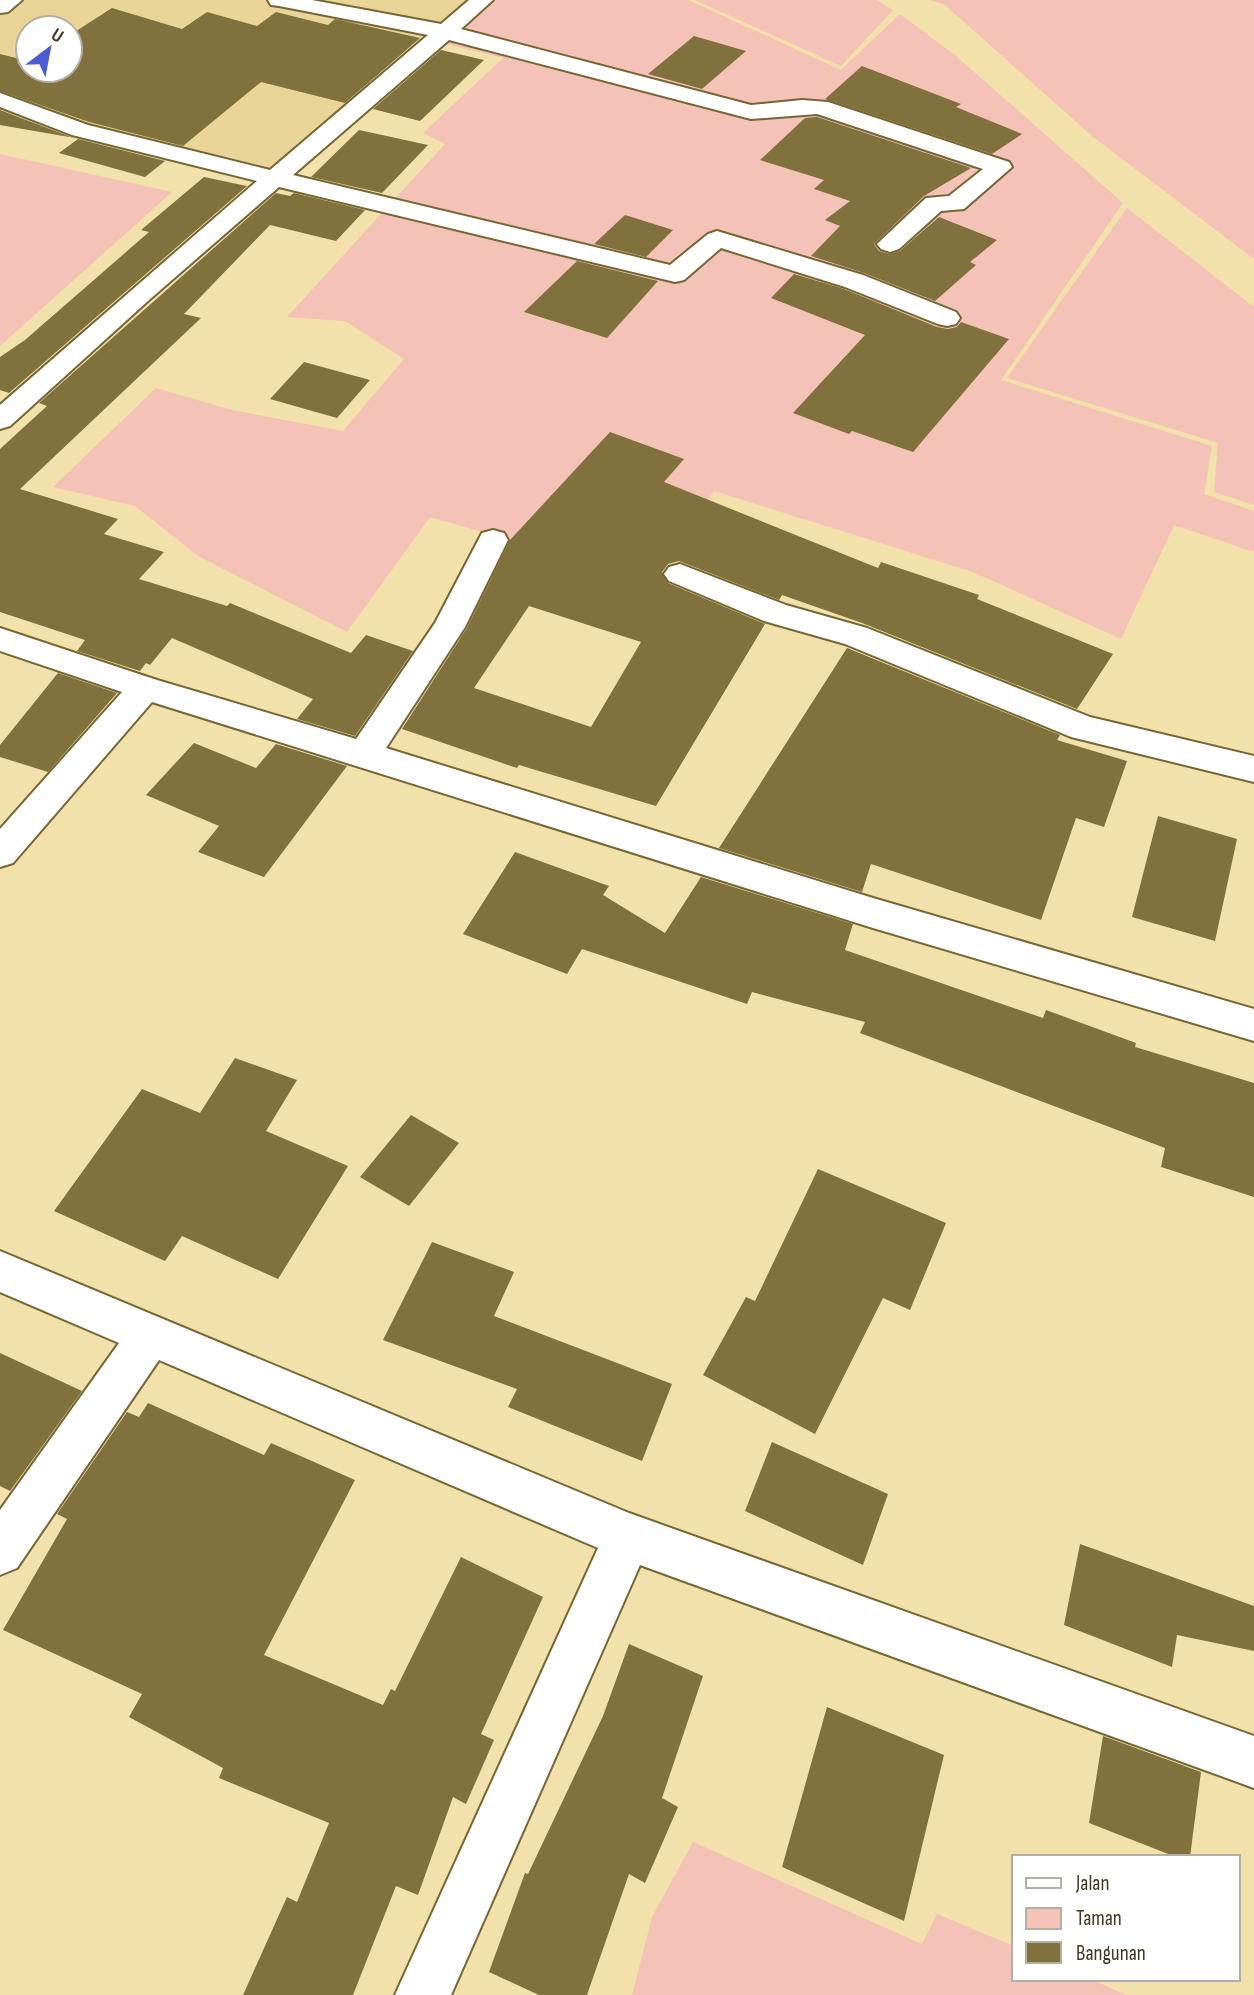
<svg xmlns="http://www.w3.org/2000/svg" width="1254" height="1995" viewBox="0 0 1254 1995" font-family="'Sofia Sans Condensed',sans-serif">
	<rect width="100%" height="100%" fill="#f2e1aa"/>
	<!-- built -->
	<path fill="#e9d597" fill-rule="evenodd" d="M3 0H471L272 173 75 126 0 97V2ZM28 28H70V70H28Z"/>
	<!-- green -->
	<g fill="#f4c2b6">
		<path d="M497 0H688L841 70 900 14 956 56 1123 203 1001 380 1212 446 1204 494 1254 511V552L1174 525 1121 639 973 572 714 491 653 581 430 517 347 632 198 556 135 506 53 487 156 388 232 410 343 431 404 359 345 321 287 317 445 144 423 133 503 58 446 44Z"/>
		<path d="M695 0H876L893 10 841 66Z"/>
		<path d="M930 0H1254V259L1092 136 945 5Z"/>
		<path d="M0 154 172 192 0 346Z"/>
		<path d="M1127 208 1254 307V505L1214 492 1218 443 1007 378Z"/>
		<path d="M693 1842 922 1944 937 1914 1014 1946V1979H1091L1126 1995H632L652 1917Z"/>
	</g>
	<!-- building -->
	<g fill="#80713d" fill-rule="evenodd">
		<path d="M112 8 182 29 207 12 257 26 276 12 328 25 335 19 420 38 345 103 261 82 183 146 89 122 0 91V54L28 61V70H70V35Z"/>
		<path d="M694 36 746 51 702 89 648 74Z"/>
		<path d="M441 50 484 60 420 121 373 109Z"/>
		<path d="M862 66 961 104 956 107 1022 134 992 154 825 99Z"/>
		<path d="M0 110 71 137 75 138 0 125Z"/>
		<path d="M817 117 971 168 924 196 874 244 879 251 889 254 900 251 939 217 997 240 970 262 976 265 935 301 864 273 811 256 840 226 825 220 850 201 814 189 824 180 760 160 805 118Z"/>
		<path d="M359 130 428 145 382 193 311 177Z"/>
		<path d="M78 139 165 161 145 177 59 153Z"/>
		<path d="M204 177 247 186 9 393 0 390V357L25 340 149 232 141 230Z"/>
		<path d="M276 193 290 196 294 193 365 210 336 241 270 225 184 314 201 318 20 489 118 519 104 534 164 552 139 579 227 606 230 603 351 653 366 635 413 651 355 736 297 719 313 699 172 638 150 665 146 663 140 671 77 651 85 640 0 612V449L47 406 39 403Z"/>
		<path d="M625 215 673 230 646 257 594 244Z"/>
		<path d="M577 261 658 281 607 338 524 312Z"/>
		<path d="M794 274 844 289 937 327 948 329 957 327 961 322 1009 339 913 452 852 431 849 434 793 413 865 335 771 298Z"/>
		<path d="M304 362 370 380 337 418 270 399Z"/>
		<path d="M610 432 684 459 664 482 878 568 881 562 979 595 977 599 1113 654 1077 709 862 623 782 595 779 600 679 561 668 564 662 572 668 583 765 624 656 806 519 765 517 768 402 729 467 628 510 540ZM529 606 641 642 591 727 474 688Z"/>
		<path d="M847 648 1060 735 1057 740 1127 761 1104 827 1076 818 1041 920 871 864 862 892 719 848Z"/>
		<path d="M58 673 117 693 48 772 0 757V745Z"/>
		<path d="M194 743 256 768 276 744 347 766 264 877 198 852 219 826 146 795Z"/>
		<path d="M1158 816 1237 839 1215 941 1132 917Z"/>
		<path d="M515 852 609 886 603 895 665 933 701 877 853 924 845 950 1043 1018 1046 1010 1136 1043 1135 1047 1254 1083V1197L1161 1167 1165 1148 860 1033 865 1022 752 992 747 1004 582 949 567 974 463 934Z"/>
		<path d="M235 1058 297 1080 266 1131 348 1166 278 1279 182 1236 165 1261 54 1211 142 1089 200 1113Z"/>
		<path d="M411 1115 459 1143 409 1206 360 1177Z"/>
		<path d="M818 1169 946 1223 910 1310 883 1298 815 1434 703 1375 746 1297 755 1301Z"/>
		<path d="M432 1242 514 1272 494 1316 672 1384 642 1461 508 1407 517 1389 383 1340Z"/>
		<path d="M0 1353 82 1391 10 1491 0 1486Z"/>
		<path d="M148 1403 264 1455 271 1443 355 1480 264 1655 383 1705 391 1689 395 1691 461 1557 543 1597 481 1734 494 1740 466 1804 453 1797 418 1895 396 1886 353 1995H243L287 1897 297 1902 329 1823 219 1778 223 1768 129 1717 142 1694 3 1630 67 1519 57 1514 127 1412 139 1417Z"/>
		<path d="M772 1442 888 1494 863 1565 745 1511Z"/>
		<path d="M1080 1544 1254 1606V1651L1177 1635 1172 1667 1064 1625Z"/>
		<path d="M629 1644 703 1676 662 1798 678 1807 645 1883 629 1874 587 1995H539L489 1972 525 1873 528 1874 603 1716Z"/>
		<path d="M827 1707 944 1755 904 1921 782 1867Z"/>
		<path d="M1103 1736 1201 1772 1190 1857H1176L1089 1823Z"/>
	</g>
	<g fill="none" stroke-linecap="round" stroke-linejoin="round">
		<defs>
			<g id="minor">
				<path d="M0 0H22L8 12 0 13Z"/>
				<path d="M268 0H312L441 24 469 0H493L461 29 751 105 802 100 828 102 1009 162 1012 167 964 209 941 211 899 249 890 252 881 249 877 244 926 198 949 196 983 169 817 114 751 119 449 40 293 175 670 265 708 234 717 231 863 275 956 312 960 318 956 324 947 326 938 324 845 287 721 248 684 280 675 282 279 187 149 300 10 426 0 429V405L257 181 72 135 0 107V93L88 125 270 170 428 35 279 6 271 5Z"/>
				<path d="M493 530 504 533 508 540 465 627 386 748 873 898 1254 1009V1041L873 928 152 702 13 863 0 867V829L122 692 0 651V628L157 680 356 739 435 623 482 533Z"/>
				<path d="M680 564 786 605 867 628 1090 717 1254 756V782L1071 737 845 644 764 621 669 581 664 574 669 567Z"/>
				<path d="M0 1251 629 1513 1254 1736V1788L640 1565 451 1995H395L598 1548 159 1360 17 1568 0 1575V1510L119 1343 0 1292Z"/>
			</g>
		</defs>
		<!-- minor casing -->
		<use href="#minor" stroke="#766633" stroke-width="4"/>
		<!-- minor -->
		<use href="#minor" fill="#fff" fill-rule="evenodd"/>
	</g>
	<!-- legend -->
	<rect x="1012" y="1855" width="228" height="126" fill="#ffffff" stroke="#b2afa6" stroke-width="2"/>
	<rect x="1026" y="1878" width="35" height="10" fill="#ffffff" stroke="#b2afa6" stroke-width="2"/>
	<text x="1076" y="1890" font-size="21" fill="#3e3721">Jalan</text>
	<rect x="1026" y="1908" width="35" height="21" fill="#f4c2b6" stroke="#b2afa6" stroke-width="2"/>
	<text x="1076" y="1925" font-size="21" fill="#3e3721">Taman</text>
	<rect x="1026" y="1942" width="35" height="21" fill="#80713d" stroke="#b2afa6" stroke-width="2"/>
	<text x="1076" y="1960" font-size="21" fill="#3e3721">Bangunan</text>
	<!-- north arrow -->
	<g transform="translate(49 49) rotate(32)"><circle r="33" fill="#ffffff" stroke="#b2afa6" stroke-width="2"/>
	<path d="M0-5L12 26L0 18L-12 26Z" fill="#4c5dd2"/>
	<text y="-10" font-size="19" font-weight="bold" text-anchor="middle" fill="#3e3721">U</text>
	</g>
</svg>
